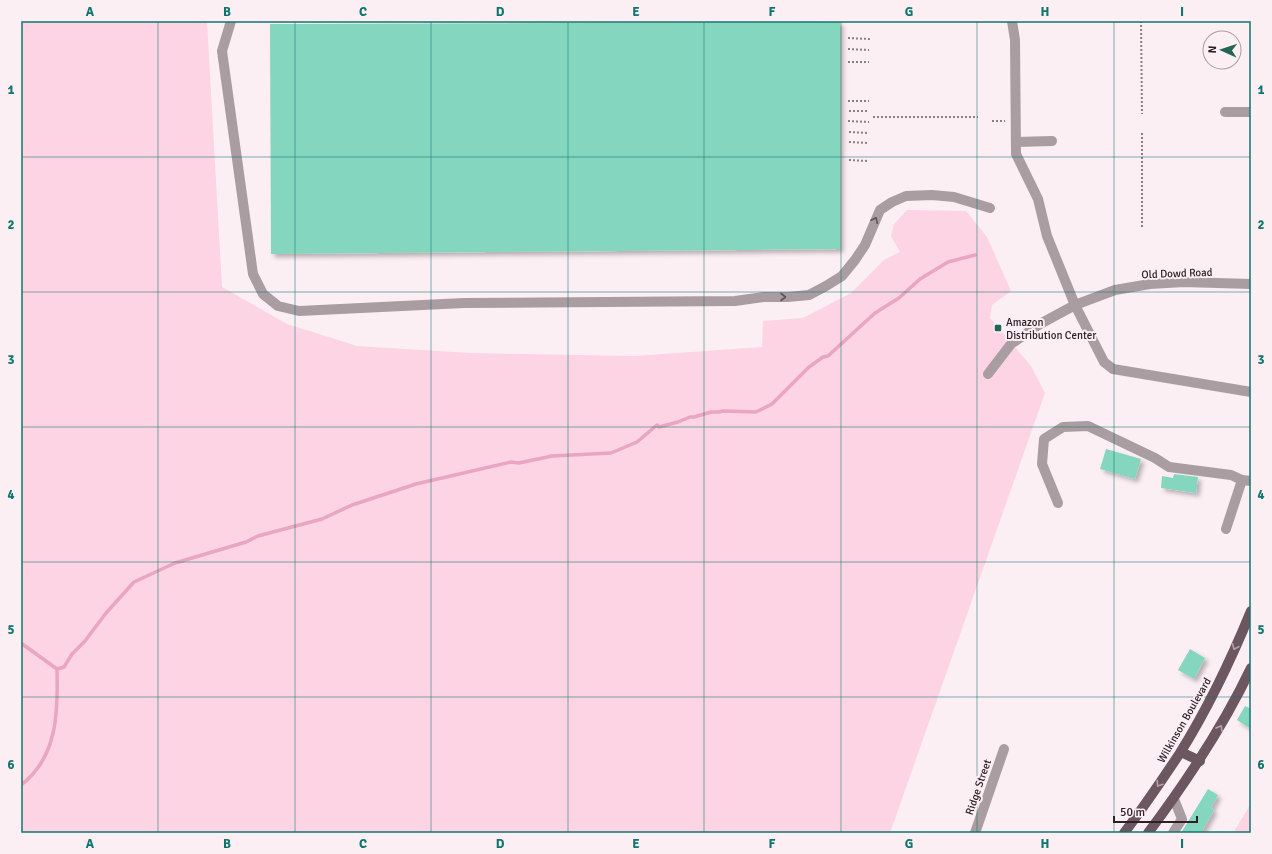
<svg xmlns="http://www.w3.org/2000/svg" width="1272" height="854" viewBox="0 0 1272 854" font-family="Signika,sans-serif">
	<defs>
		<filter id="shadow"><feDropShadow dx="3.5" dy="3.5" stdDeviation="2" flood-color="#0004"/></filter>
	</defs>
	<rect width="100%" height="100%" fill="#fceff4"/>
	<!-- green -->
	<g fill="#fcd4e3">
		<path d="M21 21H207L222 287 287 324 357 346 470 353 635 356 762 347 763 321 803 318 851 293 884 260 900 252 891 236 894 224 907 210 966 211 987 237 1011 291 992 305 990 318 1031 366 1045 393 890 833H21Z"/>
		<path d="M1251 804V833H1233L1250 805Z"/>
	</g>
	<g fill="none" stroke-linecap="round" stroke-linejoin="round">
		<!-- stream -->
		<g stroke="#e9a5c1" stroke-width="3.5">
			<path d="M21 643 57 669"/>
			<path d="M57 669 64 667 72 654 85 641 106 613 134 582 175 563 246 542 258 536 322 519 352 505 416 484 511 462 519 463 552 456 611 453 637 442 657 425 659 427 678 422 690 417H694L711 412H719L723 411 756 412 772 404 809 367 823 357 828 356 875 313 899 298 920 279 948 262 975 255"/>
			<path d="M21 785C58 757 58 711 57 669"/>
		</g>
	</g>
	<!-- building -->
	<g fill="#85d6be" filter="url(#shadow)">
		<path d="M840 22V249L271 254 270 24Z"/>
		<path d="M1106 449 1141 459 1135 479 1100 469Z"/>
		<path d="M1174 474 1198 477 1196 493 1161 488 1162 476 1173 478Z"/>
		<path d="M1190 649 1205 658 1194 679 1178 670Z"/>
		<path d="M1245 706 1251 709V729L1237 720Z"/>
		<path d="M1208 789 1218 795 1211 808 1214 810 1201 833H1181Z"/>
	</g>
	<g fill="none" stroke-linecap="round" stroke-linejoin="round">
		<!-- path -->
		<g stroke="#8b7f84" stroke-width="2" stroke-dasharray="2 2" stroke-linecap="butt">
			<path d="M1141 21 1142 114"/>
			<path d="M848 38 869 39V41"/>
			<path d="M848 49 869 50"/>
			<path d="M848 62H869"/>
			<path d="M848 101H869"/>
			<path d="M849 111H869"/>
			<path d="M873 117H978"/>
			<path d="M848 121 869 122"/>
			<path d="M992 121H1005"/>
			<path d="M849 132 869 133"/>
			<path d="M1142 133V229"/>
			<path d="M849 142 869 143"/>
			<path d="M849 160 868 161"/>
		</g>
		<!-- minor -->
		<g stroke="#aa9da1" stroke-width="10">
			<path d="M231 21 222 51 253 274 263 294 278 306 299 311 464 303 735 301 764 297H788L809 295 826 286 842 276 855 260 865 245 880 210 892 202 906 196 932 195 954 197 990 208"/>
			<path d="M1012 21 1015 40 1016 154 1038 199 1047 236 1075 305 1104 362 1113 369 1251 392"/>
			<path d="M1225 112H1251"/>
			<path d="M1016 142 1052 141"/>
			<path d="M988 374 1011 344 1040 324 1075 305 1115 290 1150 284 1184 282 1251 284"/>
			<path d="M1058 503 1042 464 1044 439 1063 427 1088 426 1155 458 1169 467 1231 475 1242 480"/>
			<path d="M1226 529 1242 480 1251 481"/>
			<path d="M975 833 1004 749"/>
			<path d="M1173 833 1182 819 1174 799"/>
		</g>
		<!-- major -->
		<g stroke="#6c565f" stroke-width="10">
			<path d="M1181 752 1200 761"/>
			<path d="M1124 833C1144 807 1162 780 1180 753 1208 708 1231 660 1251 611"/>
			<path d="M1148 833C1187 781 1223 727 1251 668"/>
		</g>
	</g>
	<!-- one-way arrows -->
	<defs><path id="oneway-chevron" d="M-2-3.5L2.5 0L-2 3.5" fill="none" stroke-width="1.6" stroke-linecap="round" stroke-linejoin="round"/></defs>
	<g stroke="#5e5357">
		<use href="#oneway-chevron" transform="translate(875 220) rotate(-64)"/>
		<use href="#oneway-chevron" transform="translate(783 297)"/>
	</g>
	<g stroke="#b4a2aa">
		<use href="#oneway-chevron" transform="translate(1235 647) rotate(114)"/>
		<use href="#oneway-chevron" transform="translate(1220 728) rotate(-61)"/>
		<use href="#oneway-chevron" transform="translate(1159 784) rotate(123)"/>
	</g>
	<!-- grid -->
	<path fill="none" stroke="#0f766e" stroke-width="1" stroke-opacity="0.55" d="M158 21V833M295 21V833M431 21V833M568 21V833M704 21V833M841 21V833M977 21V833M1114 21V833M21 157H1251M21 292H1251M21 427H1251M21 562H1251M21 697H1251"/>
	<!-- markers -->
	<rect fill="#236554" stroke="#fceff4" stroke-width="1.5" x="994" y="324" width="8" height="8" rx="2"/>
	<g text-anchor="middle" stroke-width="4" stroke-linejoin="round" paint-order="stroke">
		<!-- street labels -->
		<g font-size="11" fill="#2c2126" stroke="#fceff4">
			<text transform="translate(1177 273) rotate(-2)" y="4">Old Dowd Road</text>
			<text transform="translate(1184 720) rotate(-60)" y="4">Wilkinson Boulevard</text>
			<text transform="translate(978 787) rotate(-71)" y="4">Ridge Street</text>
		</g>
		<!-- poi labels -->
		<g font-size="11" fill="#2c2126" stroke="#fceff4" text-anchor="start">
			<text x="1006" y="326">Amazon<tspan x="1006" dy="13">Distribution Center</tspan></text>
		</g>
	</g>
	<!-- border -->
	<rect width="1272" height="854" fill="none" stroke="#fceff4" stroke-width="44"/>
	<!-- north arrow -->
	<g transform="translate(1222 50) rotate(273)"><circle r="19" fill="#fceff4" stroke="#a99da2"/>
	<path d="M0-3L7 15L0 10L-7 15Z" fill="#236554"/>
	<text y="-6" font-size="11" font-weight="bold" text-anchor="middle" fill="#2c2126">N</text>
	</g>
	<!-- scale -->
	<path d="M1114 816v6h83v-6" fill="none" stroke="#2c2126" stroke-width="2"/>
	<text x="1120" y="816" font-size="12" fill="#2c2126" stroke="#fceff4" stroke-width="3" paint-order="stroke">50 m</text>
	<rect x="22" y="22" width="1228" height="810" fill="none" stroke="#0f766e" stroke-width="1.5"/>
	<g font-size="13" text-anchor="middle" font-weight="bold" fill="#0f766e">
		<text x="90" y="16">A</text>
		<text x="227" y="16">B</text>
		<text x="363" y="16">C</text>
		<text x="500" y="16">D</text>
		<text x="636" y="16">E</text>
		<text x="772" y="16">F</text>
		<text x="909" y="16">G</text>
		<text x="1045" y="16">H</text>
		<text x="1182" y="16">I</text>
		<text x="11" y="94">1</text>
		<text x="1261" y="94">1</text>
		<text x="11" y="229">2</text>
		<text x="1261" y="229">2</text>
		<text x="11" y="364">3</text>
		<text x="1261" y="364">3</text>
		<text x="11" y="499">4</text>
		<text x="1261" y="499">4</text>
		<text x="11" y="634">5</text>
		<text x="1261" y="634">5</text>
		<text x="11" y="769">6</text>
		<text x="1261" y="769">6</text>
		<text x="90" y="848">A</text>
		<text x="227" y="848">B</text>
		<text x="363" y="848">C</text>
		<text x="500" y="848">D</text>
		<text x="636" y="848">E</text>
		<text x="772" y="848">F</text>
		<text x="909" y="848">G</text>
		<text x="1045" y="848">H</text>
		<text x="1182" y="848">I</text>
	</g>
</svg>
